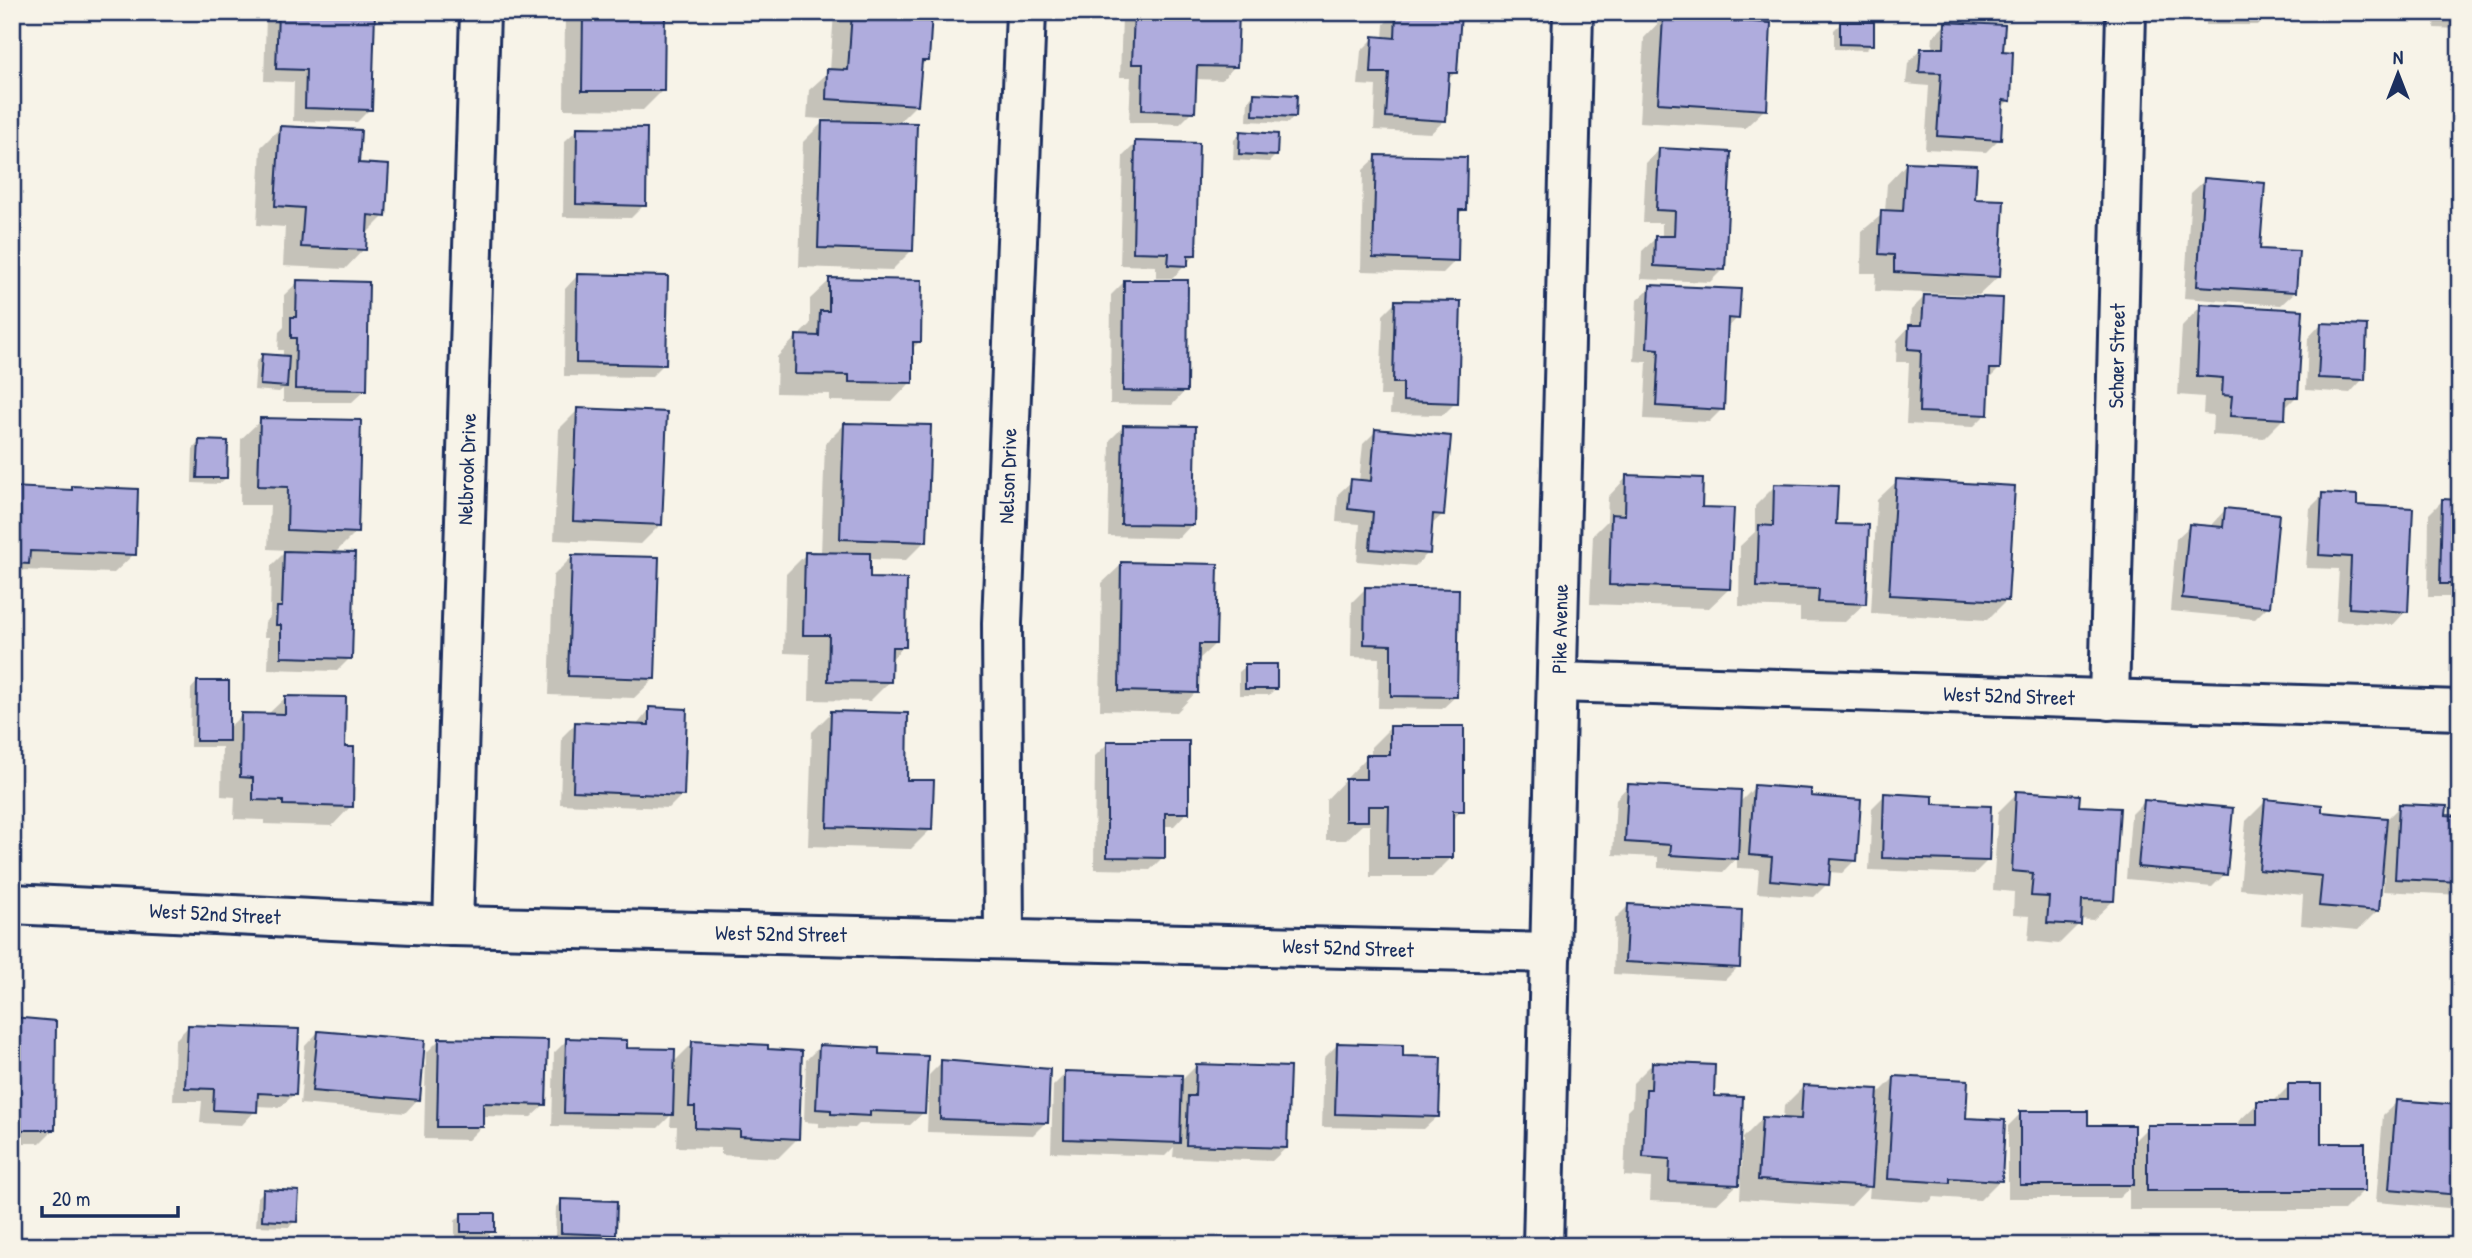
<svg xmlns="http://www.w3.org/2000/svg" width="2472" height="1258" viewBox="0 0 2472 1258" font-family="'Patrick Hand',sans-serif">
	<rect width="100%" height="100%" fill="#f7f3e8"/>
	<filter id="ink" filterUnits="userSpaceOnUse"><feTurbulence type="fractalNoise" baseFrequency=".0143" numOctaves="2"/><feDisplacementMap in="SourceGraphic" scale="14" xChannelSelector="R" yChannelSelector="G"/><feConvolveMatrix kernelMatrix="1 2 1 2 8 2 1 2 1" color-interpolation-filters="sRGB"/></filter>
	<g filter="url(#ink)">
		<!-- shadow -->
		<g fill="#0003">
			<path d="M269 12H373L370 109 357 122 293 121 294 82 264 81 266 16Z"/>
			<path d="M565 12H663L662 91 643 110 564 109Z"/>
			<path d="M834 12H930L927 60 919 68 917 104 897 124 912 250 892 270 799 267 803 142 822 123H838V120L807 118 809 90 830 71Z"/>
			<path d="M1126 12H1237L1235 66 1222 80 1195 79 1193 111 1180 124 1129 122 1131 77H1120L1122 16Z"/>
			<path d="M1396 12 1459 14 1455 73 1447 80 1445 120 1431 133 1374 130 1376 86 1358 85 1361 51 1374 38 1383 39 1384 24Z"/>
			<path d="M1649 12H1753L1742 23 1765 109 1745 128 1639 122 1644 38 1663 18 1649 17Z"/>
			<path d="M2206 12H2270L2258 25H2206Z"/>
			<path d="M2435 12H2460V29L2434 28Z"/>
			<path d="M1840 24 1872 44 1866 50 1834 49V30Z"/>
			<path d="M1946 24 2002 53 2009 100 2001 108 1999 139 1986 152 1925 149 1929 86 1906 84 1908 63 1921 49 1932 50 1933 37Z"/>
			<path d="M2460 71V153L2453 152Z"/>
			<path d="M1254 95 1294 116 1288 123 1247 121 1248 101Z"/>
			<path d="M280 128 357 165 384 216 365 235 364 249 345 269 283 266 285 227 257 225 261 147Z"/>
			<path d="M578 129 644 205 631 218 563 217 564 142Z"/>
			<path d="M1241 133 1275 156 1269 162 1233 160 1234 140Z"/>
			<path d="M1136 143 1195 255 1173 278H1156V266L1120 265 1123 156Z"/>
			<path d="M1659 150 1723 269 1710 282 1641 279 1642 251 1656 238H1662V223H1643L1646 163Z"/>
			<path d="M1377 157 1464 209 1457 216 1456 260 1443 273 1361 271 1363 170Z"/>
			<path d="M1906 164 1973 200 1999 276 1979 295 1875 291 1876 273H1861L1862 231 1885 212 1887 184Z"/>
			<path d="M2205 180 2258 250 2295 292 2281 305 2184 298 2191 193Z"/>
			<path d="M578 275 664 364 651 377 564 376 565 289Z"/>
			<path d="M830 280 919 342 912 349 911 382 892 402 830 401V394L776 393 777 357 796 337H801V333L810 324V299Z"/>
			<path d="M1125 281 1185 391 1172 405 1110 404 1111 295Z"/>
			<path d="M298 282 366 389 352 402H283V389L279 392 254 390 256 362 263 355 283 357V350H278L279 332 284 327V295Z"/>
			<path d="M1651 287 1737 318 1726 330 1722 409 1709 422 1644 419 1647 362 1634 361 1637 300Z"/>
			<path d="M1924 297 1999 369 1988 380 1986 414 1973 427 1906 424 1909 362H1896L1897 340 1910 326 1911 310Z"/>
			<path d="M1396 302 1456 402 1443 415 1390 414 1391 396H1380L1383 315Z"/>
			<path d="M2201 306 2296 397 2284 409 2283 419 2264 438 2212 435 2213 415 2203 414 2204 397 2178 395 2182 326Z"/>
			<path d="M2321 324 2363 379 2350 393 2306 390 2308 338Z"/>
			<path d="M578 410 661 524 641 544 554 540 559 429Z"/>
			<path d="M261 420 356 532 334 554 350 658 337 671 268 669 269 637H264L265 622 270 617 271 566 287 550 268 549 270 505H240L241 439Z"/>
			<path d="M844 425 925 541 906 560 868 559V580L904 646 890 661 889 682 870 701 809 700 810 654 784 653 786 574 806 554H821L825 444Z"/>
			<path d="M1124 426 1192 524 1179 538 1108 536 1110 440Z"/>
			<path d="M1376 431 1443 514 1430 526 1428 553 1415 566 1357 561 1360 524 1336 522 1338 494 1352 481H1359L1363 444Z"/>
			<path d="M199 442 226 478 219 484 192 483 193 449Z"/>
			<path d="M1627 477 1729 589 1709 608 1590 604 1593 535 1607 521 1608 497Z"/>
			<path d="M1897 481 2006 601 1987 620 1871 613 1877 500Z"/>
			<path d="M1775 486 1835 526 1865 603 1845 622 1800 621V608L1739 606 1740 546 1755 532V506Z"/>
			<path d="M12 488 136 491 134 554 114 573 20 570 12 578Z"/>
			<path d="M2323 495 2355 507 2406 611 2393 625 2336 621 2339 569 2306 568 2310 508Z"/>
			<path d="M2442 501H2460V597H2428L2429 514Z"/>
			<path d="M2225 510 2268 606 2255 619 2170 611 2176 539 2190 526 2212 528V524Z"/>
			<path d="M573 556 654 679 634 698 549 695 553 576Z"/>
			<path d="M1122 564 1215 644 1197 661 1196 692 1177 712 1100 710 1102 583Z"/>
			<path d="M1365 589 1456 696 1442 709 1378 708 1379 658 1351 657 1352 602Z"/>
			<path d="M1246 666 1276 688 1269 695H1239V672Z"/>
			<path d="M197 682 227 729 242 715H267L285 698 343 749 351 806 332 826 264 824V820L234 819 235 797 221 796 222 747H190L191 689Z"/>
			<path d="M650 709 682 795 669 808 560 804 562 737 576 723 636 726Z"/>
			<path d="M831 713 905 781 930 830 911 849 808 846 812 732Z"/>
			<path d="M1390 728 1462 810 1451 821V858L1432 877H1370V825H1362L1346 840H1326V800L1367 757H1371V747Z"/>
			<path d="M1108 743 1187 812 1174 826H1163V857L1150 870 1094 869 1095 756Z"/>
			<path d="M1629 785 1739 803 1755 787 1809 798 1855 860 1842 873 1828 872 1827 884 1814 897 1757 893 1759 869 1737 868V857L1723 872 1658 868V857L1613 855 1616 799Z"/>
			<path d="M2017 793 2078 808 2113 901 2093 920 2079 919V924L2059 944 2028 941 2030 916 2013 915 2014 892 1993 890 1998 812Z"/>
			<path d="M1885 795 1987 861 1974 874 1869 870 1872 808Z"/>
			<path d="M2266 801 2320 814 2386 820 2400 806 2460 818V895L2383 891 2384 876H2381L2378 910 2358 930 2301 925 2303 895 2240 889 2246 821Z"/>
			<path d="M2144 802 2225 874 2212 887 2126 879 2131 815Z"/>
			<path d="M1628 906 1738 967 1725 980 1613 974 1615 919Z"/>
			<path d="M2460 949V971H2455L2456 953Z"/>
			<path d="M12 1020 53 1130 40 1143H12Z"/>
			<path d="M189 1026 294 1094 281 1107 255 1106V1111L242 1125 200 1123 202 1101H173L175 1040Z"/>
			<path d="M318 1032 418 1099 405 1113 300 1104 305 1046Z"/>
			<path d="M439 1040 545 1104 531 1117 481 1116V1127L468 1140 424 1139 426 1053Z"/>
			<path d="M567 1040 626 1050 673 1063 693 1043 797 1139 778 1158 721 1155V1148L676 1147 677 1126H670L671 1115 658 1128 552 1126 554 1053Z"/>
			<path d="M1337 1045 1402 1058 1438 1116 1424 1129 1322 1127 1324 1058Z"/>
			<path d="M819 1047 877 1056 924 1112 910 1125 859 1124 855 1128 819 1127V1123L804 1122 806 1060Z"/>
			<path d="M942 1062 1046 1122 1033 1135 927 1132 929 1075Z"/>
			<path d="M1653 1063 1712 1098 1737 1185 1717 1204 1650 1201 1651 1178 1624 1176 1627 1111 1632 1106 1633 1083Z"/>
			<path d="M1196 1066 1286 1148 1272 1161 1173 1157 1174 1147 1165 1156 1051 1152 1053 1086 1066 1073 1180 1082Z"/>
			<path d="M1894 1078 1964 1120 2000 1180 1980 1200 1934 1197 1929 1202 1869 1198 1870 1186 1851 1206 1740 1199 1743 1138 1763 1118 1783 1120 1784 1106 1803 1087 1875 1097Z"/>
			<path d="M2289 1086 2319 1145 2364 1190 2344 1210H2129V1188L2119 1198H2008V1126L2021 1113 2086 1127 2132 1143 2148 1127H2238V1122L2258 1103H2272Z"/>
			<path d="M2397 1102 2460 1107V1209L2376 1202 2383 1115Z"/>
			<path d="M264 1191 295 1221 289 1227 256 1226 258 1197Z"/>
			<path d="M562 1201 614 1234 608 1240 555 1239 556 1207Z"/>
			<path d="M462 1214 493 1231 486 1237 455 1238V1221Z"/>
		</g>
		<!-- building -->
		<g fill="#afacdd" stroke="#1b2f5e" stroke-width="2">
			<path d="M278 12H375L372 110 305 108 306 70 276 69Z"/>
			<path d="M583 12H665L664 91H582Z"/>
			<path d="M852 12H932L929 61H922L918 105 826 99 827 69 848 70Z"/>
			<path d="M1134 12H1239L1237 67 1197 66 1195 112 1142 110 1143 64H1132Z"/>
			<path d="M1396 12 1461 13 1457 73H1449L1446 121 1386 117 1389 73H1371L1373 36 1395 38Z"/>
			<rect x="2447" y="12" width="13" height="4"/>
			<path d="M1663 17 1771 23 1767 110 1658 103Z"/>
			<path d="M1840 22H1874V45L1840 44Z"/>
			<path d="M1945 22 2005 25 2003 51 2013 52 2011 101 2003 100 2001 140 1937 136 1941 73 1919 72 1921 48H1944Z"/>
			<path d="M1254 93 1297 95 1296 117 1253 115Z"/>
			<path d="M822 121 917 123 913 251 818 248Z"/>
			<path d="M280 126 361 130 359 163 389 165 386 217 368 215 366 250 301 247 304 208 275 206Z"/>
			<path d="M577 127 647 128 646 206 576 204Z"/>
			<path d="M1240 131 1278 134 1277 156 1239 154Z"/>
			<path d="M1135 141 1199 143 1196 255H1188V266L1168 265 1169 253 1133 252Z"/>
			<path d="M1659 148 1731 152 1725 270 1654 266 1655 236H1674L1675 211 1656 210Z"/>
			<path d="M1376 155 1467 157 1466 210H1459L1458 261 1373 258Z"/>
			<path d="M1906 162 1977 165 1975 199 2004 200 2000 277 1894 272V255L1879 254 1881 210 1903 211Z"/>
			<path d="M2204 178 2265 183 2260 249 2299 251 2296 292 2197 286Z"/>
			<path d="M577 274 668 276 666 365 576 363Z"/>
			<path d="M829 278 922 280 921 342H913V383L849 382V375L795 374 796 335 819 336 820 311H829Z"/>
			<path d="M297 280 369 282 367 390 295 389 296 338H291V317H296Z"/>
			<path d="M1124 280H1188L1187 392 1123 391Z"/>
			<path d="M1650 285 1741 289 1739 319 1728 318 1724 410 1656 406 1659 349 1647 348Z"/>
			<path d="M1924 295 2003 298 2000 369H1990L1988 415 1919 412 1921 350 1908 349 1909 325H1922Z"/>
			<path d="M1395 300 1461 301 1458 403 1403 401V383H1393Z"/>
			<path d="M2200 304 2303 310 2298 397H2286L2285 419 2230 416 2232 396 2222 395 2223 378 2197 376Z"/>
			<path d="M2321 323 2367 325 2365 380 2318 378Z"/>
			<path d="M262 354 289 356 287 387 260 385Z"/>
			<path d="M577 408 667 412 662 525 573 521Z"/>
			<path d="M260 418 361 420 358 533 287 530 288 487 258 486Z"/>
			<path d="M844 423 931 425 927 542 840 539Z"/>
			<path d="M1123 425 1196 426 1194 525 1121 524Z"/>
			<path d="M1375 429 1451 436 1444 515 1433 514 1430 554 1370 549 1373 512 1348 509 1351 479 1371 481Z"/>
			<path d="M199 440 228 441 227 478H197Z"/>
			<path d="M1626 475 1703 478 1702 507 1734 508 1730 589 1609 585 1611 514 1625 515Z"/>
			<path d="M1896 479 2015 486 2008 601 1889 595Z"/>
			<path d="M1774 484 1838 486 1836 524 1869 525 1866 604 1818 602 1819 589 1757 587 1759 525 1773 526Z"/>
			<path d="M72 486 138 489 136 555 30 551 29 564 12 563V487L72 490Z"/>
			<path d="M2322 493 2357 495V505L2413 508 2408 612 2349 608 2351 557 2319 555Z"/>
			<path d="M2442 499 2460 500V584H2440Z"/>
			<path d="M2225 508 2279 514 2270 607 2182 598 2189 524 2223 527Z"/>
			<path d="M284 551 355 553 352 659 281 657V625H276L277 607H282Z"/>
			<path d="M805 552 870 553V578L907 579 906 647H892L891 682 828 681 829 635H803Z"/>
			<path d="M572 555 659 557 655 679 568 676Z"/>
			<path d="M1121 562 1218 564 1216 644H1199L1198 693 1119 691Z"/>
			<path d="M1365 587 1459 589 1457 697 1391 696V645L1364 644Z"/>
			<rect x="1245" y="664" width="32" height="25"/>
			<path d="M197 681H229V741H196Z"/>
			<path d="M285 696 346 697 345 747H354L353 807 283 805V801L253 800V778L240 777 241 713 285 714Z"/>
			<path d="M649 707 687 709 684 796 573 791 575 722 649 725Z"/>
			<path d="M831 711 908 713 907 780H934L932 830 827 827Z"/>
			<path d="M1390 726H1464V811H1453V858H1388L1389 806H1368V821H1345V779H1366V755H1390Z"/>
			<path d="M1107 741H1189V813H1165V858L1107 857Z"/>
			<path d="M1628 784 1741 790 1738 859 1670 855 1671 845 1625 842Z"/>
			<path d="M1754 785 1811 789V796L1861 800 1857 861 1831 859 1829 885 1770 880 1772 857 1749 855Z"/>
			<path d="M2016 791 2080 795 2079 806 2120 808 2114 901 2082 900 2081 925 2047 923 2049 897 2031 896 2033 873 2012 871Z"/>
			<path d="M1884 793 1933 796V804L1991 806 1989 861 1882 858Z"/>
			<path d="M2265 799 2322 805V812L2387 818 2379 911 2319 906 2322 876 2259 870Z"/>
			<path d="M2144 800 2233 808 2227 875 2138 867Z"/>
			<path d="M2399 804 2447 806 2446 815 2460 816V882L2395 879Z"/>
			<path d="M1628 904 1742 910 1740 968 1625 962Z"/>
			<path d="M12 1017 56 1021 55 1130H12Z"/>
			<path d="M188 1025 299 1029 296 1095 258 1093 257 1112 213 1110 214 1089 185 1088Z"/>
			<path d="M318 1031 425 1040 420 1100 312 1091Z"/>
			<path d="M439 1038 548 1040 546 1105 483 1103V1127H437Z"/>
			<path d="M566 1038 627 1040V1048L675 1049 673 1115 564 1113Z"/>
			<path d="M692 1041 768 1045V1049L802 1051 799 1139 740 1136V1130L695 1128V1107H689Z"/>
			<path d="M1337 1043 1403 1045V1056L1441 1057 1439 1117 1335 1114Z"/>
			<path d="M819 1045 879 1048V1054L928 1056 925 1113 870 1111V1116L831 1114V1110L816 1109Z"/>
			<path d="M941 1060 1050 1069 1048 1123 940 1119Z"/>
			<path d="M1652 1062 1715 1065 1714 1096 1743 1097 1739 1185 1669 1182 1670 1159 1643 1157 1646 1089H1651Z"/>
			<path d="M1196 1064 1290 1067 1287 1148 1186 1145 1188 1096H1195Z"/>
			<path d="M1065 1071 1182 1075 1180 1143 1064 1139Z"/>
			<path d="M1894 1076 1968 1080 1966 1118 2005 1120 2002 1181 1950 1178V1183L1888 1179Z"/>
			<path d="M2288 1084H2321V1143H2365V1191H2147V1125H2257V1101H2288Z"/>
			<path d="M1803 1085 1878 1089 1872 1187 1758 1180 1762 1117 1801 1119Z"/>
			<path d="M2396 1100 2460 1105V1195L2389 1189Z"/>
			<path d="M2020 1111H2088V1125H2134V1185H2020Z"/>
			<path d="M263 1189 299 1191 297 1222 262 1220Z"/>
			<path d="M561 1199 617 1201 616 1235 561 1233Z"/>
			<rect x="461" y="1213" width="34" height="19"/>
			<path d="M322 1241 380 1244V1246H322Z"/>
		</g>
		<g fill="none" stroke-linecap="round" stroke-linejoin="round">
			<defs>
				<g id="minor">
					<path d="M1558 682 2460 710"/>
					<path d="M2109 700 2126 12"/>
					<path d="M12 904 453 926 1551 953"/>
					<path d="M453 926 480 12"/>
					<path d="M1004 939 1002 623 1026 12"/>
				</g>
				<path id="tertiary" d="M1543 1246 1573 12"/>
			</defs>
			<!-- minor casing -->
			<use href="#minor" stroke="#1b2f5e" stroke-width="44"/>
			<!-- tertiary casing -->
			<use href="#tertiary" stroke="#1b2f5e" stroke-width="44"/>
			<!-- minor -->
			<use href="#minor" stroke="#f7f3e8" stroke-width="38"/>
			<!-- tertiary -->
			<use href="#tertiary" stroke="#f7f3e8" stroke-width="38"/>
		</g>
	</g>
	<g text-anchor="middle" stroke-width="5" stroke-linejoin="round" paint-order="stroke">
		<!-- street labels -->
		<g font-size="21" fill="#1b2f5e" stroke="#f7f3e8">
			<text transform="translate(2117 356) rotate(-89)" y="7">Schaer Street</text>
			<text transform="translate(467 469) rotate(-88)" y="7">Nelbrook Drive</text>
			<text transform="translate(1008 476) rotate(-88)" y="7">Nelson Drive</text>
			<text transform="translate(1560 629) rotate(-89)" y="7">Pike Avenue</text>
			<text transform="translate(2009 696) rotate(2)" y="7">West 52nd Street</text>
			<text transform="translate(215 914) rotate(3)" y="7">West 52nd Street</text>
			<text transform="translate(781 934) rotate(1)" y="7">West 52nd Street</text>
			<text transform="translate(1348 948) rotate(2)" y="7">West 52nd Street</text>
		</g>
	</g>
	<!-- margin -->
	<rect width="2472" height="1258" fill="none" stroke="#f7f3e8" stroke-width="42"/>
	<rect x="21" y="21" width="2430" height="1216" fill="none" stroke="#1b2f5e" stroke-width="2.5" filter="url(#ink)"/>
	<!-- north arrow -->
	<g transform="translate(2398 74)" stroke="#f7f3e8" stroke-width="5" paint-order="stroke">
	<path d="M0-5L12 26L0 18L-12 26Z" fill="#1b2f5e"/>
	<text y="-10" font-size="19" font-weight="bold" text-anchor="middle" fill="#1b2f5e">N</text>
	</g>
	<!-- scale -->
	<path d="M42 1206v10h136v-10" fill="none" stroke="#1b2f5e" stroke-width="3.5"/>
	<text x="52" y="1206" font-size="21" fill="#1b2f5e" stroke="#f7f3e8" stroke-width="5" paint-order="stroke">20 m</text>
</svg>
